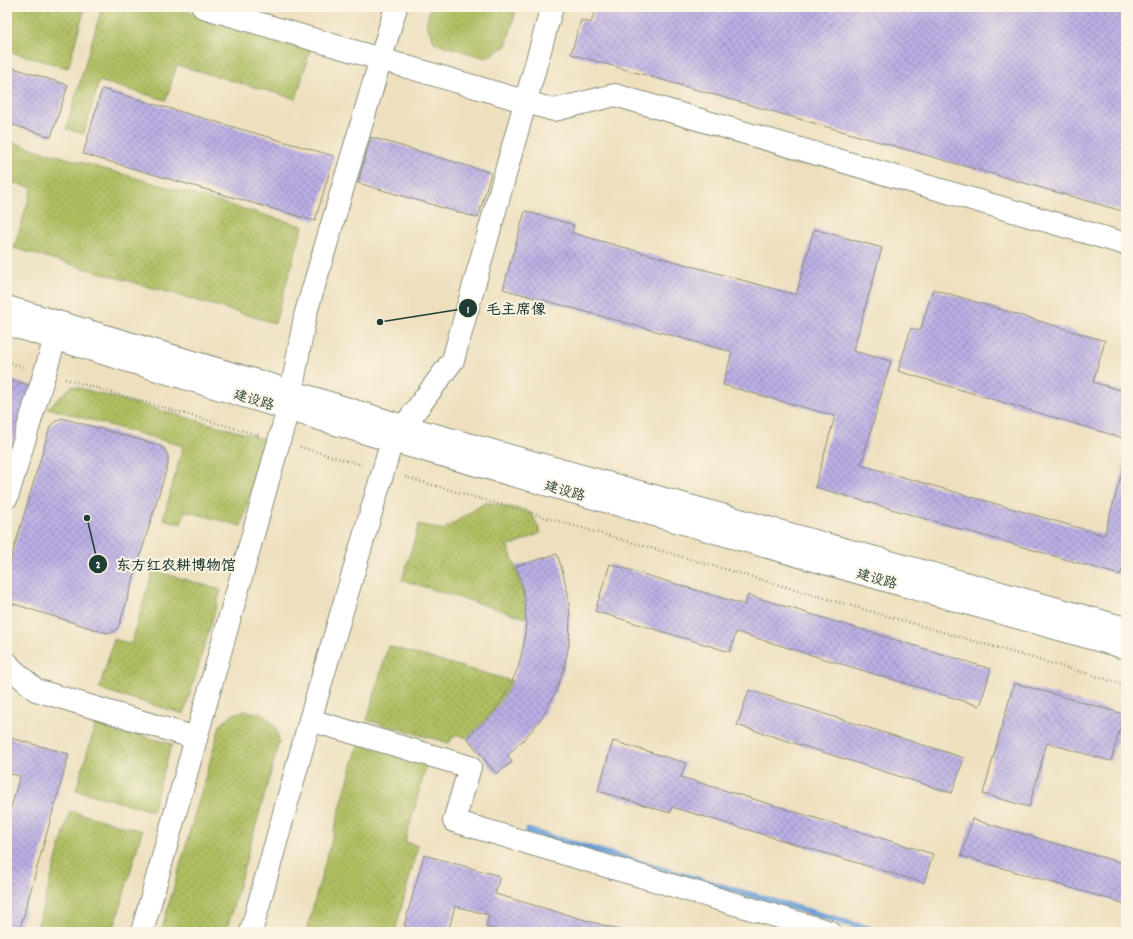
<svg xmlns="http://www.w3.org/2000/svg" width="1133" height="939" viewBox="0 0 1133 939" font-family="Dekko,'LXGW WenKai TC',sans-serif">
	<defs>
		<pattern id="grass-dots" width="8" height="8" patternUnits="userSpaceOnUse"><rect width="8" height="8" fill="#afbd60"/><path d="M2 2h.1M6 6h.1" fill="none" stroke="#8e9b50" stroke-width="1.8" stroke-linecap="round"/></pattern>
		<pattern id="building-cross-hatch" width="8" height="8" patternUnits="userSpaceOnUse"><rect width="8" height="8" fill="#bcafe5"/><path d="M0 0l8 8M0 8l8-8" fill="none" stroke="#9890ba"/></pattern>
	</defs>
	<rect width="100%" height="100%" fill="#fcf5e5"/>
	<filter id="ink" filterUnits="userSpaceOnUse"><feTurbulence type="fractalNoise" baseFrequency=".025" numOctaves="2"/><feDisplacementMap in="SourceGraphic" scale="8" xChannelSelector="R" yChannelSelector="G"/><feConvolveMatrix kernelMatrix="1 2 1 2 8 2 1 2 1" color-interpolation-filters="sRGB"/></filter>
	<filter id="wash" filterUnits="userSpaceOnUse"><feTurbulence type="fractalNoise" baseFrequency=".012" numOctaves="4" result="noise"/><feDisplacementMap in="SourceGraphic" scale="16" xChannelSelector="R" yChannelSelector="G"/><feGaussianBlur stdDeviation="0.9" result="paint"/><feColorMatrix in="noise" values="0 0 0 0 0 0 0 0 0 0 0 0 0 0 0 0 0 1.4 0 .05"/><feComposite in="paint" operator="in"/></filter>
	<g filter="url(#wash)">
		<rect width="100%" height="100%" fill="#eee0bf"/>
		<!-- grass -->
		<g fill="url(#grass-dots)" stroke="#677d4a">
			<path d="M7 7H85L68 68 7 51Z"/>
			<path d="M102 7H171L311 47 296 99 177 65 166 100 99 81 84 134 66 129Z"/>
			<path d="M430 7H517L506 46 486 58 435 43 426 24Z"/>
			<path d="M7 141 303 226 275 323 14 248 32 188 7 181Z"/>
			<path d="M72 386 265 439 241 526 185 511 181 524 163 519 183 446 48 408Z"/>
			<path d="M486 502 525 510 532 514 541 533 508 547C518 572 524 591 526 618L402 580 419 524 443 530Z"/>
			<path d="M153 570 221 590 184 714 99 689 114 639 131 644Z"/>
			<path d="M388 646 512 681C503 704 485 721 467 738L459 735 452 738 449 743 367 720Z"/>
			<path d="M244 711C265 712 278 722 279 743L226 932H161L220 726C227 717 233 713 244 711Z"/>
			<path d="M96 723 172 744 152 811 76 790Z"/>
			<path d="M358 744 427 763 405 842 418 846 395 932H306Z"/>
			<path d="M70 811 142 831 113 932H36Z"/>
		</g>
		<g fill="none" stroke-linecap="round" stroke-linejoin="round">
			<!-- stream -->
			<path stroke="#699ed5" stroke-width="7" d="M528 831 879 932"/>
		</g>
		<g id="blocks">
			<!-- building -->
			<g fill="url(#building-cross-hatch)">
				<path d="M596 7H1126V212L571 54 581 20 591 23Z"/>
				<path d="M7 66 68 85 51 137 7 123Z"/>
				<path d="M102 89 334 156 315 221 83 154Z"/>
				<path d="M371 137 491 173 478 218 358 183Z"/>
				<path d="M525 211 574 225 572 233 796 295 814 229 882 248 853 351 891 361 861 465 1104 535 1126 459V571L1122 570 1120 575 815 487 835 416 723 385 732 352 503 289Z"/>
				<path d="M933 289 1105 341 1093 382 1126 392V439L898 371 911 328 920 331Z"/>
				<path d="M7 379 33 386 7 473Z"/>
				<path d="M62 418 158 445 164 448 168 456V464L120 623 117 629 111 633 103 632 14 604 7 603V572L50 427 53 423Z"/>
				<path d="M557 554 563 573 568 594 570 616 569 644 564 669 555 694 540 720 525 738 508 755 512 762 496 774 467 738 487 720 500 703 510 686 518 668 524 643 526 623 525 600 521 581 516 566Z"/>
				<path d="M610 564 745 605 748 595 991 669 980 706 736 632 730 652 595 611Z"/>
				<path d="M1014 683 1124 714 1111 761 1047 743 1029 807 983 794Z"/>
				<path d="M749 690 964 758 952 793 737 725Z"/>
				<path d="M7 737 69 754 19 932H7V810L10 811 20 776 7 773Z"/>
				<path d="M613 741 686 763 681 777 933 854 924 883 672 807 670 813 598 791Z"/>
				<path d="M972 819 1126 864V904L961 856Z"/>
				<path d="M424 855 500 876 495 894 627 932H503L486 927 489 915 455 906 448 932H410L411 928 404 926Z"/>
			</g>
		</g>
	</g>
	<g filter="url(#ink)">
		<use href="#blocks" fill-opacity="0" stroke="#868e7a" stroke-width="1"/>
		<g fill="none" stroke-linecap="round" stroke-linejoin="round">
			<defs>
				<g id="minor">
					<path d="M203 7 554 110 615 95 1126 244"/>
					<path d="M7 307 291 391 403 426 1126 628"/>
					<path d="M7 324 392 441 1126 648"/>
					<path d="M289 405 305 316 396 7"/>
					<path d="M396 437 453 360 552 7"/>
					<path d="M7 497 55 339"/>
					<path d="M7 663 12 669 36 690 196 738"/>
					<path d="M310 720 470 767 454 821 830 932"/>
				</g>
				<g id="major">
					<path d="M142 932 288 409"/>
					<path d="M251 932 310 720 392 441"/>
				</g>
			</defs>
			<!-- minor casing -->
			<use href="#minor" stroke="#868e7a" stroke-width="24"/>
			<!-- major casing -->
			<use href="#major" stroke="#868e7a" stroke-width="24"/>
			<!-- path -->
			<g stroke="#868e7a" stroke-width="2.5" stroke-dasharray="1 3" stroke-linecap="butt">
				<path d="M7 362 24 367"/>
				<path d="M65 379 258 435"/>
				<path d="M300 447 362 465"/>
				<path d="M405 477 1126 685"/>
			</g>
			<!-- minor -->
			<use href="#minor" stroke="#fff" stroke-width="22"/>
			<!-- major -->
			<use href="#major" stroke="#fff" stroke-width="22"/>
		</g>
	</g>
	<g text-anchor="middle" stroke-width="4" stroke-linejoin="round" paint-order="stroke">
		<!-- street labels -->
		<g font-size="14" fill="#1f3d34" stroke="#fcf5e5">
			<text transform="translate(254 399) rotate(17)" y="5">建设路</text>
			<text transform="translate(565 490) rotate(16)" y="5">建设路</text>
			<text transform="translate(877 578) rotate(16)" y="5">建设路</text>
		</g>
	</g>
	<!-- callouts -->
	<path fill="none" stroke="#1f3d34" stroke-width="1.5" d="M380 322L468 308M87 518L98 564"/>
	<g fill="#1f3d34" stroke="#fcf5e5" stroke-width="1.5">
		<circle cx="380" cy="322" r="4"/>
		<circle cx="87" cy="518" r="4"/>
		<circle cx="468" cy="308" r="10"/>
		<circle cx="98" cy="564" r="10"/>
	</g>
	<g font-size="12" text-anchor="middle" font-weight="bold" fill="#fff">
		<text x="468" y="313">1</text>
		<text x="98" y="568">2</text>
	</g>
	<g font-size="15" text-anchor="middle" font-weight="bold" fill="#1f3d34" stroke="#fcf5e5" stroke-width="4" stroke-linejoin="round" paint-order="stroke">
		<text x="516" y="314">毛主席像</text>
		<text x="176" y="570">东方红农耕博物馆</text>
	</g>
	<!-- margin -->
	<rect width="1133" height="939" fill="none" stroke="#fcf5e5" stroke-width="24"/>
</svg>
